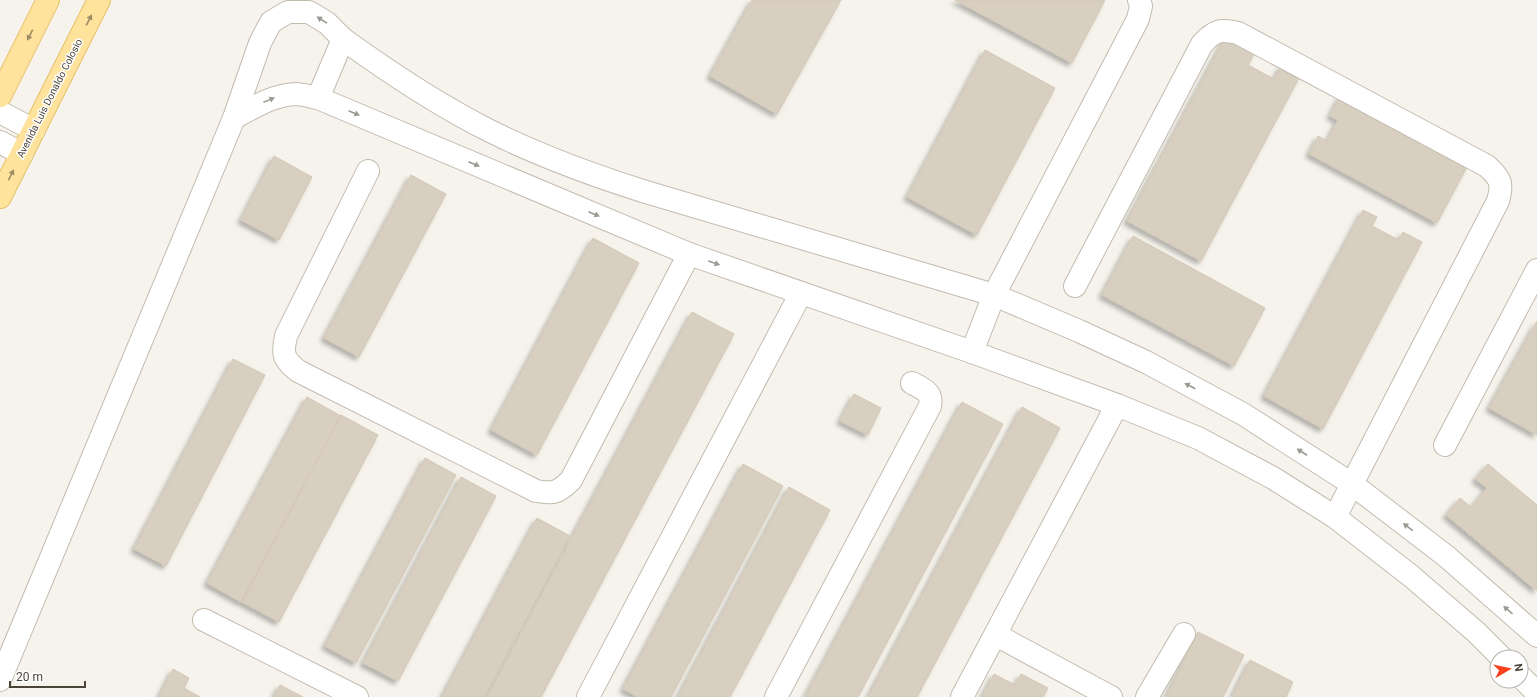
<svg xmlns="http://www.w3.org/2000/svg" width="1537" height="697" viewBox="0 0 1537 697" font-family="Roboto,sans-serif">
	<defs>
		<filter id="shadow"><feDropShadow dx="-3.5" dy="3.5" stdDeviation="2" flood-color="#0004"/></filter>
	</defs>
	<rect width="100%" height="100%" fill="#f6f3ec"/>
	<!-- building -->
	<g fill="#d8cfc1" stroke="#d3c7b4" filter="url(#shadow)">
		<path d="M752 0H841L777 114 710 76Z"/>
		<path d="M955 0H1105L1072 63Z"/>
		<path d="M1226 36 1255 52 1248 65 1274 79 1281 66 1300 76 1201 261 1127 221Z"/>
		<path d="M985 50 1055 88 977 235 907 197Z"/>
		<path d="M1340 96 1468 165 1437 223 1309 154 1318 136 1327 141 1338 120 1330 116Z"/>
		<path d="M274 156 312 177 279 240 241 220Z"/>
		<path d="M411 175 446 194 359 357 324 338Z"/>
		<path d="M1363 210 1377 217 1372 226 1399 240 1403 232 1422 242 1323 429 1264 396Z"/>
		<path d="M1133 236 1265 308 1234 366 1102 295Z"/>
		<path d="M593 238 639 263 537 455 491 430Z"/>
		<path d="M692 312 734 334 541 697H487Z"/>
		<path d="M1537 321V435L1489 408Z"/>
		<path d="M233 359 265 375 166 566 134 549Z"/>
		<path d="M854 394 881 408 868 435 840 421Z"/>
		<path d="M307 397 341 416 241 602 207 583Z"/>
		<path d="M962 402 1003 424 858 697H805Z"/>
		<path d="M1022 407 1060 428 917 697H868Z"/>
		<path d="M341 415 378 435 279 622 242 602Z"/>
		<path d="M425 458 456 475 356 663 325 646Z"/>
		<path d="M743 464 783 486 671 697H638L623 689Z"/>
		<path d="M1488 464 1537 505V591L1446 515 1460 498 1471 507 1487 488 1475 479Z"/>
		<path d="M461 477 496 496 398 681 363 663Z"/>
		<path d="M789 487 830 510 730 697H678Z"/>
		<path d="M537 518 570 536 484 697H442Z"/>
		<path d="M1198 632 1244 655 1223 697H1166Z"/>
		<path d="M1250 660 1293 682 1286 697H1232Z"/>
		<path d="M173 669 189 678 184 688 200 697H159Z"/>
		<path d="M994 674 1015 685 1021 674 1048 688 1043 697H982Z"/>
		<path d="M280 685 303 697H274Z"/>
	</g>
	<g fill="none" stroke-linecap="round" stroke-linejoin="round">
		<defs>
			<g id="minor">
				<path d="M343 39C390 73 438 105 490 131 540 156 592 175 646 192L994 295 1079 331 1146 362 1243 414 1352 484 1446 556 1537 636"/>
				<path d="M318 98 689 254 972 352 1117 405 1198 438 1273 478 1335 517 1411 576 1476 632 1501 657"/>
				<path d="M0 112 34 130"/>
				<path d="M0 142 22 154"/>
				<path d="M368 171 286 336C282 354 283 359 298 371L536 491C554 494 558 493 571 480L689 254"/>
				<path d="M1075 286 1202 44C1215 30 1220 29 1238 33L1487 166C1501 179 1503 183 1498 201L1335 517"/>
				<path d="M972 352 994 295 1138 19 1141 6 1139 0"/>
				<path d="M1445 445 1537 270"/>
				<path d="M204 620 357 697"/>
				<path d="M996 635 1111 697"/>
				<path d="M1521 677 1537 693"/>
				<path d="M0 680 234 118 260 43 271 22 288 12H309L327 23 343 39 318 98C311 97 303 94 296 94 273 95 254 107 234 118"/>
				<path d="M588 697 801 293"/>
				<path d="M776 697 930 406C933 392 923 389 912 383"/>
				<path d="M962 697 1117 405"/>
				<path d="M1147 697 1184 634"/>
			</g>
			<g id="primary">
				<path d="M0 96 48 0"/>
				<path d="M0 197 99 0"/>
			</g>
		</defs>
		<!-- minor casing -->
		<use href="#minor" stroke="#c2bbae" stroke-width="24"/>
		<!-- primary casing -->
		<use href="#primary" stroke="#e6c16a" stroke-width="24"/>
		<!-- minor -->
		<use href="#minor" stroke="#fff" stroke-width="22"/>
		<!-- primary -->
		<use href="#primary" stroke="#ffe39c" stroke-width="22"/>
	</g>
	<!-- one-way arrows -->
	<defs><path id="oneway-solid" d="M-6-.8H1V-3.2L6.5 0L1 3.2V.8H-6Z"/></defs>
	<g fill="#9c8c66">
		<use href="#oneway-solid" transform="translate(89 20) rotate(-63)"/>
		<use href="#oneway-solid" transform="translate(30 35) rotate(117)"/>
		<use href="#oneway-solid" transform="translate(11 175) rotate(-63)"/>
	</g>
	<g fill="#9c9892">
		<use href="#oneway-solid" transform="translate(322 20) rotate(-148)"/>
		<use href="#oneway-solid" transform="translate(269 100) rotate(-22)"/>
		<use href="#oneway-solid" transform="translate(354 113) rotate(23)"/>
		<use href="#oneway-solid" transform="translate(474 164) rotate(23)"/>
		<use href="#oneway-solid" transform="translate(594 214) rotate(23)"/>
		<use href="#oneway-solid" transform="translate(714 263) rotate(19)"/>
		<use href="#oneway-solid" transform="translate(1190 386) rotate(-152)"/>
		<use href="#oneway-solid" transform="translate(1302 452) rotate(-147)"/>
		<use href="#oneway-solid" transform="translate(1408 527) rotate(-143)"/>
		<use href="#oneway-solid" transform="translate(1508 610) rotate(-139)"/>
	</g>
	<g text-anchor="middle" stroke-width="3" stroke-linejoin="round" paint-order="stroke">
		<!-- street labels -->
		<g font-size="10" fill="#4b4439" stroke="#fff">
			<text transform="translate(49 98) rotate(-63)" y="4">Avenida Luis Donaldo Colosio</text>
		</g>
	</g>
	<!-- north arrow -->
	<g transform="translate(1509 669) rotate(81)"><circle r="19" fill="#ffffff" stroke="#b7b4b0"/>
	<path d="M0-3L7 15L0 10L-7 15Z" fill="#fc3f1d"/>
	<text y="-6" font-size="11" font-weight="bold" text-anchor="middle" fill="#4b4439">N</text>
	</g>
	<!-- scale -->
	<path d="M10 681v6h75v-6" fill="none" stroke="#4b4439" stroke-width="2"/>
	<text x="16" y="681" font-size="12" fill="#4b4439" stroke="#ffffff" stroke-width="3" paint-order="stroke">20 m</text>
</svg>
